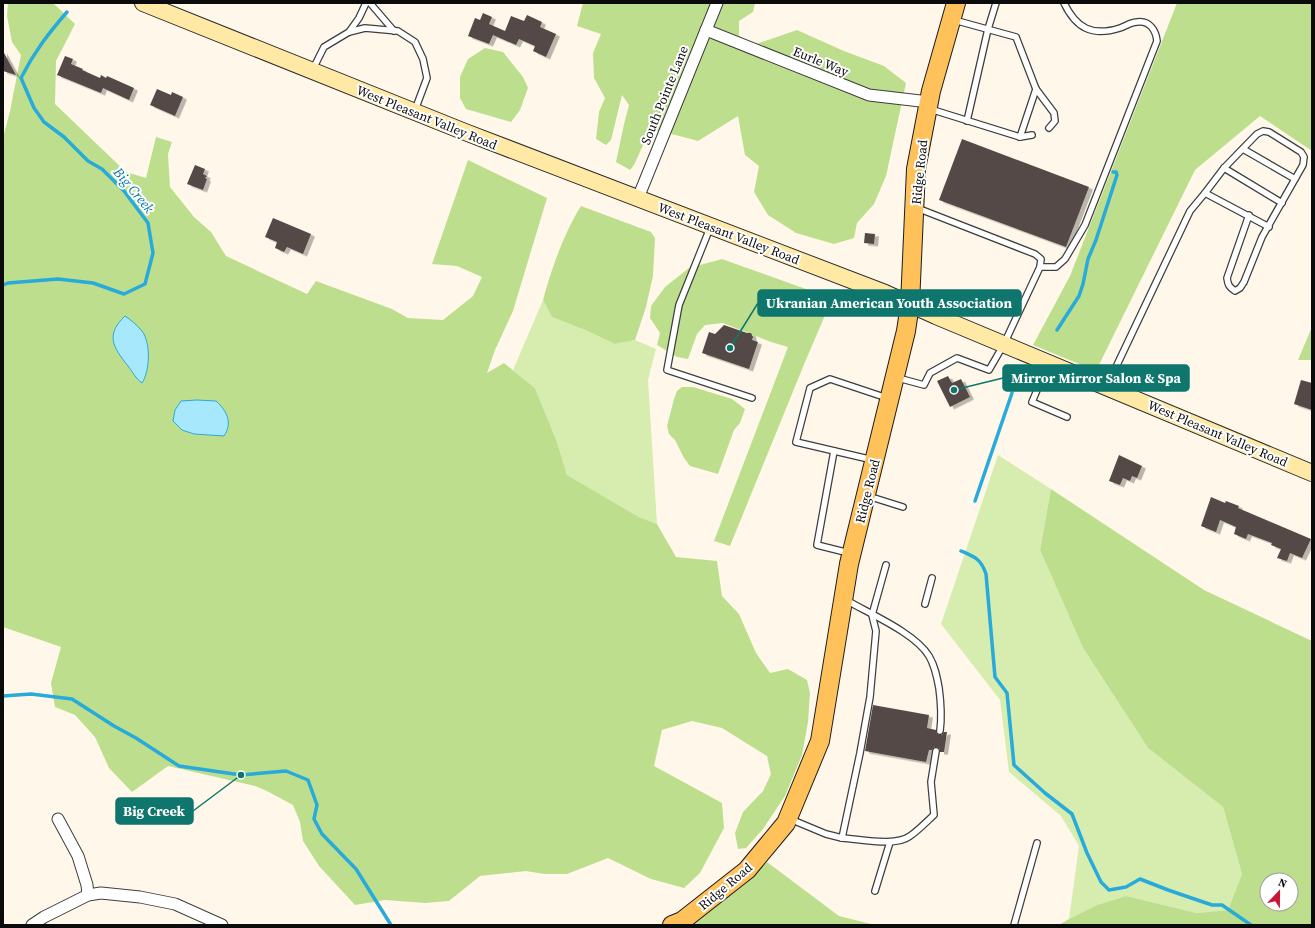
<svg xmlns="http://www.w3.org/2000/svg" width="1315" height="928" viewBox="0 0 1315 928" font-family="'Source Serif 4',serif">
	<defs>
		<filter id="shadow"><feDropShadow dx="4" dy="2.5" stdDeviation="0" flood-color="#0004"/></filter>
	</defs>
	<rect width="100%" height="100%" fill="#fff8ea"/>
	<!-- green -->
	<g fill="#d7edb0">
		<path d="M543 300 552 317 585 330 615 344 635 340 656 349 648 380 657 524 639 517 567 475 557 442 535 388 513 370Z"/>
		<path d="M998 455 1051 489 1040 550 1083 648 1148 748 1223 807 1242 874 1228 910 1197 913 1126 896 1097 905 1069 919 1079 846 1061 816 1009 772 1000 700 941 624Z"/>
	</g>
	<!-- forest -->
	<g fill="#bddf8d" fill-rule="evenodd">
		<path d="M8 3H53L75 24 56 61 55 104 126 172 146 178 156 137 172 142 168 154 170 187 194 217 211 232 226 256 307 294 316 281 392 309 408 318 443 320 473 296 482 277 457 266 432 264 468 160 547 198 513 311 495 350 487 373 504 363 535 388 557 442 567 475 639 517 657 524 676 557 717 561 722 596 739 614 756 653 770 673 788 669 807 680 810 693 808 722 802 755 785 796 763 829 746 848 738 849 735 833 743 812 763 791 771 774 767 756 722 728 692 721 662 730 654 766 722 803 724 828 700 873 684 888 651 879 608 858 567 874H544L526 871 480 876 449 901 425 903 385 900 355 905 319 866 303 841 300 822 293 805 267 791 255 786 168 766 132 792 109 768 95 737 75 715 55 707 51 683 61 647 3 627V138L10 111 21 55 12 42 7 16Z"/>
		<path d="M583 3H755L753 12 739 21V36L756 44 797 30 844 51 884 66 906 83 886 176 874 204 857 223 854 238 834 244 796 233 768 215 754 192 759 166 745 155 738 116 698 141 668 133 650 130 634 165 630 170 616 162 624 124 629 105 622 95 611 140 606 145 596 139 599 112 605 98 594 78 593 53 601 34 577 26Z"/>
		<path d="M1177 3H1312V151L1260 116 1195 170 1096 371 1033 345 1070 276Z"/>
		<path d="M485 48 503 52 523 77 528 88 520 110 511 122 466 109 460 98V77L468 59Z"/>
		<path d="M581 206 651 232 655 238 653 276 646 307 635 340 615 344 585 330 552 317 543 300C551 270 564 233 581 206Z"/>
		<path d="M722 259 817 293 822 307 829 306 805 362 730 546 714 541 788 347 771 342 723 323 705 325 697 334 688 359 677 357 657 345 660 333 650 318 651 306 665 287 689 268Z"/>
		<path d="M1312 327V360H1298Z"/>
		<path d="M682 387H693L732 399 745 409 740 423 734 430 718 474 690 466 684 458 675 440 669 434 667 426 674 399 677 391Z"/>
		<path d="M1051 489 1204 590 1312 641V925H1059L1069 919 1097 905 1126 896 1197 913 1228 910 1242 874 1223 807 1148 748 1083 648 1040 550ZM1267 880H1291V904H1267Z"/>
		<path d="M767 862 839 916 875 925H687Z"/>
	</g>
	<!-- water -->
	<g fill="#a8e8fc" stroke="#28aadb">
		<path d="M125 316C131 320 137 325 142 331 151 343 150 371 142 383 135 378 133 372 128 366 113 347 105 335 125 316Z"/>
		<path d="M197 400 216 401C227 411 233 423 224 436L194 434 182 430 173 421 175 410 181 401Z"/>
	</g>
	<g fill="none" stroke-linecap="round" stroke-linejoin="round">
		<!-- stream -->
		<g stroke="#28aadb" stroke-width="3.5">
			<path d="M3 285 8 283 58 279 93 283 124 294 145 284 153 253 148 223 124 191 102 169 88 161 64 137 44 122 34 108 21 78C34 52 48 34 67 12"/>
			<path d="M1057 330 1079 296 1083 284 1088 259 1096 240 1117 175 1116 172H1113"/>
			<path d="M975 501 1012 393"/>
			<path d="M961 551C975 557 981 559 986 574L995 677 1007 693 1014 765 1045 793 1072 814 1087 853 1101 882 1109 890 1126 887 1140 879 1168 890 1212 905H1222L1251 925"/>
			<path d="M3 696 31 694 72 699 114 726 136 738 179 766 241 775 286 771 308 780 317 805 314 819 322 834 356 869 391 925"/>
		</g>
	</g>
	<!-- building -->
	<g fill="#554a47" filter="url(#shadow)">
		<path d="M483 13 492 17 489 24 505 31 511 16 524 21 527 15 542 22 540 27 556 34 546 57 533 51 535 46 519 39 516 45 493 35 489 44 468 36 475 18 480 20Z"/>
		<path d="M3 51 16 75 3 71Z"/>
		<path d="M65 56 73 59 71 64 83 69 82 70 100 78 101 75 106 78 107 76 134 88 129 100 103 88 101 93 57 75Z"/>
		<path d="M157 89 171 95 172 92 183 97 175 116 150 105Z"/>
		<path d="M962 139 1089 187 1066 247 939 200Z"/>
		<path d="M195 165 205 169 203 174 207 176 205 178 207 179 203 190 187 184Z"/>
		<path d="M273 218 311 234 303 254 287 247 284 252 275 248 277 242 265 237Z"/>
		<path d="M865 233 875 234 874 244 864 243Z"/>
		<path d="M724 325 747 333H751L753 337 752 340 758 342 749 369 702 353 709 332 715 334Z"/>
		<path d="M948 376 952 383 961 379 970 397 950 407 937 381Z"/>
		<path d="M1301 380 1312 383V410L1294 404Z"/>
		<path d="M1119 455 1142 466 1137 478 1132 476 1130 481 1123 478 1120 485 1109 481Z"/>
		<path d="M1211 497 1225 503 1226 501 1239 506 1238 508 1311 539 1302 558 1290 553 1287 561 1277 558 1281 549 1271 545 1272 543 1248 534 1246 539 1234 534 1236 527 1220 520 1216 532 1201 526Z"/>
		<path d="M873 705 929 715 927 728 936 730V733L939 735H942L944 732H947L944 752H940V749L937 747H934L932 750H929L926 762 865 751Z"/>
	</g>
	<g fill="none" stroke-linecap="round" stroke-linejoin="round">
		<defs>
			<g id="service">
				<path d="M370 3 394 31"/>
				<path d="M349 32 359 18 366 3"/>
				<path d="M313 69 324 47 349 32 365 28 398 31 415 42 423 59 427 78 415 110"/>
				<path d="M1036 89 1054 113 1055 121 1049 128"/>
				<path d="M930 109 1020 137 1036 89 1016 37 954 20"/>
				<path d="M967 121 988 29 996 3"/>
				<path d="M1020 137 1032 135"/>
				<path d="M1243 149 1295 179"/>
				<path d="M1224 168 1282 203"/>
				<path d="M1205 193 1224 168 1257 134 1263 131 1269 132 1301 152 1304 157 1303 165 1262 237 1244 282 1240 288 1235 291C1229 287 1228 285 1227 278L1249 215"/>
				<path d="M710 228 679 305 667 370 752 398"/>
				<path d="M1040 267H1056L1065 259 1085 225 1157 41C1156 31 1150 20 1137 22 1131 22 1126 26 1120 28 1092 37 1076 28 1064 3"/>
				<path d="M1048 364 1032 402 1067 417"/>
				<path d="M898 378 924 385 930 373 957 358 989 370 1004 344 1040 267 1041 259 1035 254 917 208"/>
				<path d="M1107 386 1190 211 1205 193 1269 227"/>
				<path d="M834 451 817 545 849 553"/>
				<path d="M873 460 796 442 810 388 830 379 887 398"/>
				<path d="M868 496 903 507"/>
				<path d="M846 600C870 614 915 633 929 656 935 666 937 677 939 688 941 703 942 716 940 731"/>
				<path d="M925 604 932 578"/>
				<path d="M790 819 826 834 842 838 860 753 870 697 876 631 872 615 886 565"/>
				<path d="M842 838C860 839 896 847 910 836 919 830 926 822 934 815L931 782 936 751"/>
				<path d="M875 891 890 842"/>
				<path d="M1014 925 1037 843"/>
			</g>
			<g id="minor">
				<path d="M706 30 869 95 929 102"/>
				<path d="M638 198 717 3"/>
				<path d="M58 819 78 856 87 885 88 895"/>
				<path d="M32 925 44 917 88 895 101 893 140 897 175 904 222 925"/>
			</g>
			<path id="secondary" d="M143 3 465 132 885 293 936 316 1312 473"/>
			<path id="primary" d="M672 925 682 921 747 870 786 823 820 741 849 564 906 331 910 304 916 169 931 91 956 3"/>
		</defs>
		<!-- service casing -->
		<use href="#service" stroke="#3e3e3e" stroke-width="8"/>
		<!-- minor casing -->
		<use href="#minor" stroke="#3e3e3e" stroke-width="13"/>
		<!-- secondary casing -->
		<use href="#secondary" stroke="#2d2d2d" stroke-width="18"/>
		<!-- primary casing -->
		<use href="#primary" stroke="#1c1c1c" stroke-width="20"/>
		<!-- service -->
		<use href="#service" stroke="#fff" stroke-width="5.5"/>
		<!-- minor -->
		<use href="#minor" stroke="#fff" stroke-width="11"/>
		<!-- secondary -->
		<use href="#secondary" stroke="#ffe9a5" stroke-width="16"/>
		<!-- primary -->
		<use href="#primary" stroke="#ffc15a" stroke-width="18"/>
	</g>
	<g text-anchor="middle" stroke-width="4" stroke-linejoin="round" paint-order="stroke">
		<!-- street labels -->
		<g font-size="13" fill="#0b0b0b" stroke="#fff">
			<text transform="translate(821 61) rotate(22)" y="5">Eurle Way</text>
			<text transform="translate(664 95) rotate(-68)" y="5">South Pointe Lane</text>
			<text transform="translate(427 117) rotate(22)" y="5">West Pleasant Valley Road</text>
			<text transform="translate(919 172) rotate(-84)" y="5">Ridge Road</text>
			<text transform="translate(729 233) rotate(21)" y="5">West Pleasant Valley Road</text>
			<text transform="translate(1218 433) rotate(23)" y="5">West Pleasant Valley Road</text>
			<text transform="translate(867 491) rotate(-76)" y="5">Ridge Road</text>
			<text transform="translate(725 886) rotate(-40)" y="5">Ridge Road</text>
		</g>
		<!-- water labels -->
		<g font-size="14" font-style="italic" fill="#0977a8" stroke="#fff">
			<text transform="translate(134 190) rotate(50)" y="5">Big Creek</text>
		</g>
	</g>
	<!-- callouts -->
	<path fill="none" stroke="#0f766e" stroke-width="1.5" d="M730 348L758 303M954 390L1003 378M241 775L193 811"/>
	<g fill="#0f766e" stroke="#fff" stroke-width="1.5">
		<circle cx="730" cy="348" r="4"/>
		<circle cx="954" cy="390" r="4"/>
		<circle cx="241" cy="775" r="4"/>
	</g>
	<g fill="#0f766e" stroke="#0f766e" stroke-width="1.5">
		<rect x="758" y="290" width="263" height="26" rx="4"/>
		<rect x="1003" y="365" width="186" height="26" rx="4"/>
		<rect x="116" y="798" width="77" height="26" rx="4"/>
	</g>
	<g font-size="14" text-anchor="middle" font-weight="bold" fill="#fff">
		<text x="889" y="308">Ukranian American Youth Association</text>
		<text x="1096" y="383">Mirror Mirror Salon &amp; Spa</text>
		<text x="154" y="816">Big Creek</text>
	</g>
	<!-- border -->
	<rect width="1315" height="928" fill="none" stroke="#0b0b0b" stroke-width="8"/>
	<!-- north arrow -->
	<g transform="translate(1279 892) rotate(22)"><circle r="19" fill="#ffffff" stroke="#9d9d9d"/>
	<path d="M0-3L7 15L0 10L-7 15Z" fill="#c81636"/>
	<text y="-6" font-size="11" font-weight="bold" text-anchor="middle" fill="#0b0b0b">N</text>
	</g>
</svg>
